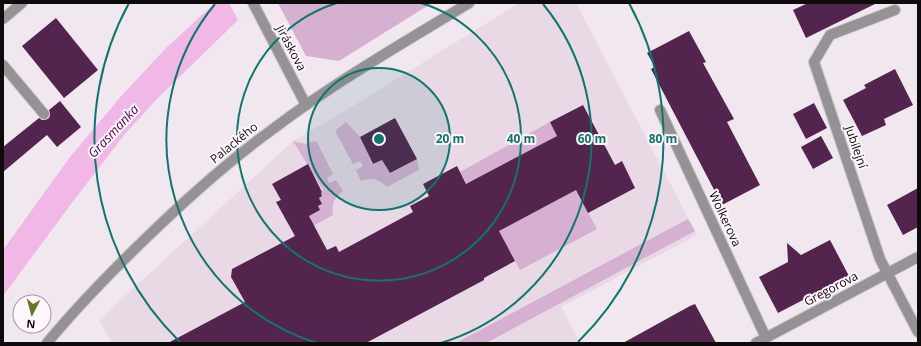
<svg xmlns="http://www.w3.org/2000/svg" width="921" height="346" viewBox="0 0 921 346" font-family="'Open Sans',sans-serif">
	<rect width="100%" height="100%" fill="#f1e8ef"/>
	<!-- built -->
	<path fill="#e8d9e5" d="M519 3H576L697 235 561 307 580 343H112L99 320 293 141 348 109Z"/>
	<!-- green -->
	<g fill="#d6b0d0">
		<path d="M278 3H432L339 61 306 56Z"/>
		<path d="M346 122 360 137 372 164H374L382 160 390 173 417 159 419 170 387 187C378 179 372 177 361 181L356 170 363 166 360 161 353 164 336 133V130Z"/>
		<path d="M550 122 557 136 467 184 460 172Z"/>
		<path d="M293 141 305 144 314 141 317 142 333 174 327 178 329 183 336 180 343 191C334 198 331 204 333 215L300 233 311 219 309 216 320 210 318 206 322 204 319 198 322 196 321 193 323 190Z"/>
		<path d="M576 190 597 229 520 270 499 231Z"/>
		<path d="M688 219 695 231 486 343H456Z"/>
	</g>
	<!-- water -->
	<path fill="#f1b7e7" d="M215 3H258L238 20 157 99 125 134 74 200 3 296V250L70 157 123 94 166 48Z"/>
	<!-- pier -->
	<path fill="#f1e8ef" d="M229 3H258L238 20Z"/>
	<!-- building -->
	<g fill="#53244d">
		<path d="M808 3H877L806 38 793 10Z"/>
		<path d="M56 18 98 70 64 98 22 46Z"/>
		<path d="M689 31 706 62 703 63 734 119 727 122 760 185 722 205 651 69 655 67 647 53Z"/>
		<path d="M895 69 913 105 884 119 886 125 862 136 843 100 866 88 864 85Z"/>
		<path d="M60 101 81 127 57 147 47 135 3 172V147L39 118 42 120 48 119 50 116 49 110Z"/>
		<path d="M814 103 827 128 806 139 793 114Z"/>
		<path d="M583 105 615 165 622 161 635 188 588 213 576 190 499 231 515 261 484 278V280L366 343H168L245 302 231 277 232 269 295 236 276 202 281 200 272 184 308 164 322 192 321 193 322 196 319 198 322 204 318 206 320 210 309 216 327 250 336 246 339 252 413 212 410 206 429 196 423 184 457 166 466 184 557 136 550 122Z"/>
		<path d="M395 118 417 159 390 173 382 160 373 164 360 137Z"/>
		<path d="M821 136 833 158 813 169 801 147Z"/>
		<path d="M918 188V227L903 235 887 205Z"/>
		<path d="M830 240 849 276 778 313 759 277 788 262 787 243 801 255Z"/>
		<path d="M695 304 716 343H623L690 306Z"/>
	</g>
	<g fill="none" stroke-linecap="round" stroke-linejoin="round">
		<defs>
			<g id="minor">
				<path d="M253 3 306 105"/>
				<path d="M895 10 830 35 814 62 880 259 918 332"/>
				<path d="M3 19 22 3"/>
				<path d="M3 65 44 114"/>
				<path d="M660 110 766 338"/>
				<path d="M47 343C77 307 109 274 142 242 184 201 226 163 273 129 335 82 403 43 469 3"/>
				<path d="M756 343 918 257"/>
			</g>
		</defs>
		<!-- minor casing -->
		<use href="#minor" stroke="#cdc5cb" stroke-width="12"/>
		<!-- minor -->
		<use href="#minor" stroke="#959295" stroke-width="10"/>
	</g>
	<!-- distance rings -->
	<circle cx="379" cy="139" r="71" fill="#0f766e" fill-opacity=".12"/>
	<g fill="none" stroke="#0f766e" stroke-width="2">
		<circle cx="379" cy="139" r="71"/>
		<path d="M421 3A142 142 0 1 1 337 3"/>
		<path d="M317 343A213 213 0 0 1 215 4M543 4A213 213 0 0 1 441 343"/>
		<path d="M180 342A284 284 0 0 1 129 3M629 3A284 284 0 0 1 578 342"/>
	</g>
	<g text-anchor="middle" stroke-width="4" stroke-linejoin="round" paint-order="stroke">
		<!-- street labels -->
		<g font-size="12" fill="#0e0b0d" stroke="#fef5fd">
			<text transform="translate(291 48) rotate(62)" y="4">Jiráskova</text>
			<text transform="translate(234 143) rotate(-39)" y="4">Palackého</text>
			<text transform="translate(856 147) rotate(71)" y="4">Jubilejní</text>
			<text transform="translate(725 219) rotate(65)" y="4">Wolkerova</text>
			<text transform="translate(831 289) rotate(-28)" y="4">Gregorova</text>
		</g>
		<!-- water labels -->
		<g font-size="13" font-style="italic" fill="#4d0a48" stroke="#fef5fd">
			<text transform="translate(113 131) rotate(-47)" y="5">Grasmanka</text>
		</g>
	</g>
	<circle cx="379" cy="139" r="6" fill="#0f766e" stroke="#fef5fd" stroke-width="2"/>
	<g font-size="12" text-anchor="middle" font-weight="bold" fill="#0f766e" stroke="#fef5fd" stroke-width="4" stroke-linejoin="round" paint-order="stroke">
		<text x="450" y="143">20 m</text>
		<text x="521" y="143">40 m</text>
		<text x="592" y="143">60 m</text>
		<text x="663" y="143">80 m</text>
	</g>
	<!-- border -->
	<rect width="921" height="346" fill="none" stroke="#0e0b0d" stroke-width="8"/>
	<!-- north arrow -->
	<g transform="translate(32 314) rotate(186)"><circle r="19" fill="#fef5fd" stroke="#9e979d"/>
	<path d="M0-3L7 15L0 10L-7 15Z" fill="#647828"/>
	<text y="-6" font-size="11" font-weight="bold" text-anchor="middle" fill="#0e0b0d">N</text>
	</g>
</svg>
